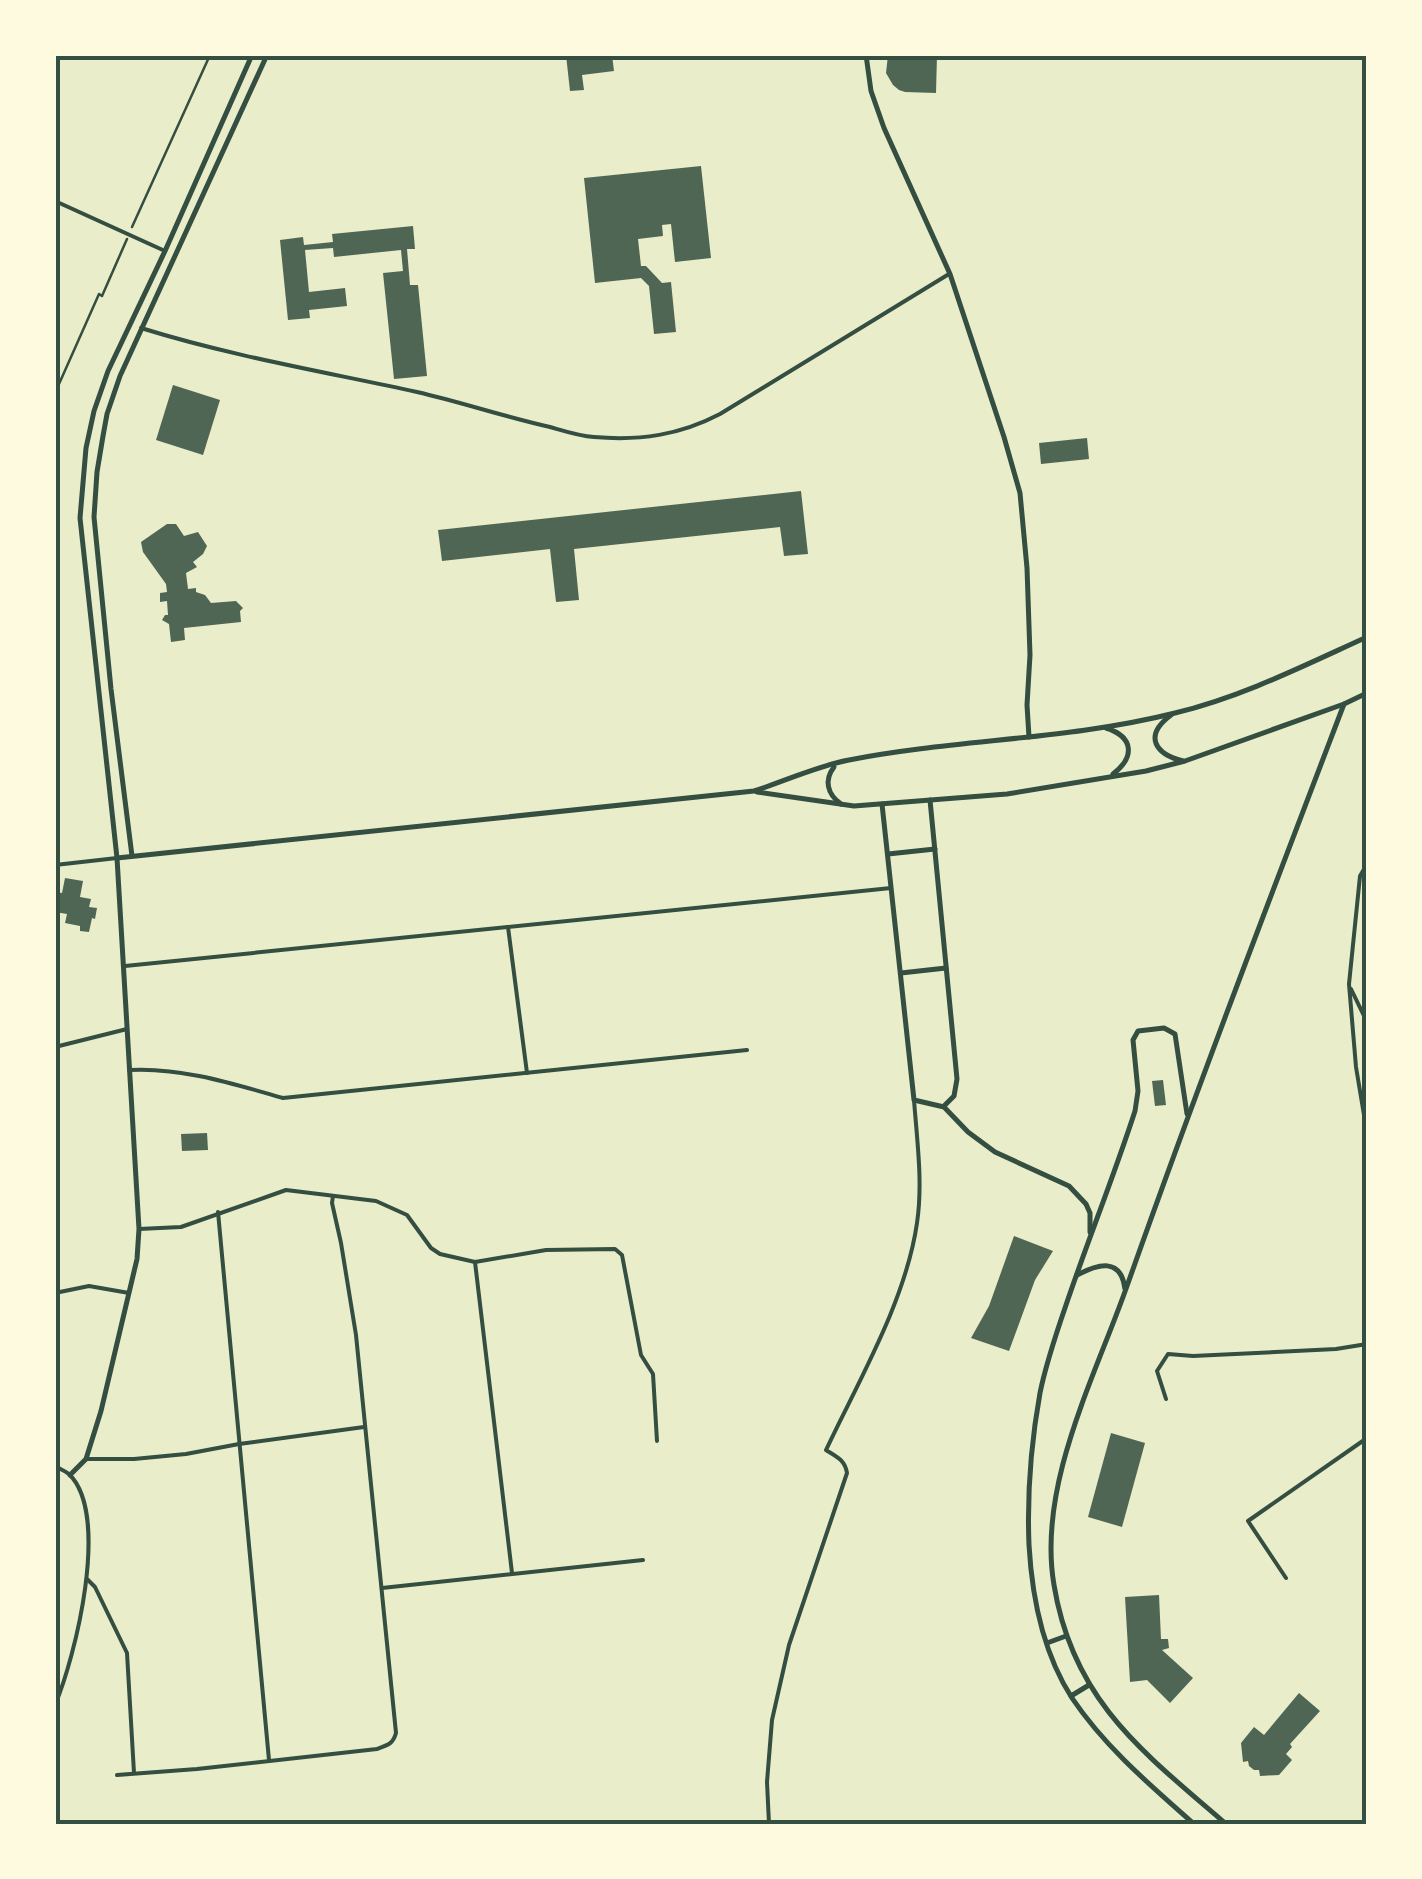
<svg xmlns="http://www.w3.org/2000/svg" width="1422" height="1879" viewBox="0 0 1422 1879" font-family="Commissioner,sans-serif">
	<rect width="100%" height="100%" fill="#e9edc9"/>
	<!-- building -->
	<g fill="#4f6655">
		<path d="M566 55H612L614 71 582 75 584 90 570 91Z"/>
		<path d="M888 55H937L936 93 905 92 899 90 893 85 886 73Z"/>
		<path d="M701 166 711 258 675 262 671 224 662 225 663 236 638 239 641 266H646L662 283 671 282 676 332 654 334 649 286 641 278 595 283 584 178Z"/>
		<path d="M413 226 415 249H407L410 285H418L427 376 394 379 383 273 403 271 401 250 334 257 333 248 305 250 309 292 345 288 347 306 309 310 310 318 288 320 280 240 303 237 304 245 333 242 332 234Z"/>
		<path d="M173 385 220 400 203 455 156 440Z"/>
		<path d="M1087 438 1089 459 1041 464 1039 443Z"/>
		<path d="M801 491 808 554 784 556 780 527 574 549 579 600 556 602 550 549 442 561 438 530Z"/>
		<path d="M167 524H176L184 536 198 532 207 546 203 554 193 562 197 567 186 573 188 589 196 588V592L205 595 211 603 236 601 243 608 240 611 241 622 184 628 185 640 171 642 169 624 162 620 165 615H168L167 601 160 602V593L167 592 166 584 143 552 141 542Z"/>
		<path d="M65 878 83 881 80 897 91 899 89 907 97 908 95 919 92 918 89 932 80 931V926L65 923 67 914 55 912V892L62 893Z"/>
		<path d="M1163 1080 1166 1105 1155 1106 1152 1081Z"/>
		<path d="M207 1133 208 1150 182 1151 181 1134Z"/>
		<path d="M1014 1236 1053 1251 1035 1280 1009 1351 971 1338 989 1306Z"/>
		<path d="M1111 1433 1145 1443 1122 1527 1088 1517Z"/>
		<path d="M1159 1595 1161 1639H1168L1169 1648 1162 1650 1193 1678 1170 1703 1147 1680 1130 1682 1125 1597Z"/>
		<path d="M1299 1693 1320 1711 1290 1744 1292 1747 1286 1754 1292 1760 1279 1775 1260 1776 1259 1770H1254L1249 1766 1248 1761 1243 1762 1241 1743 1254 1727 1264 1735Z"/>
	</g>
	<g fill="none" stroke-linecap="round" stroke-linejoin="round">
		<!-- path -->
		<g stroke="#344e41" stroke-width="2.5">
			<path d="M132 227 210 55"/>
			<path d="M55 393 99 294 102 296 127 239"/>
		</g>
		<!-- minor -->
		<g stroke="#344e41" stroke-width="4">
			<path d="M55 201 165 251"/>
			<path d="M141 328C231 356 325 372 417 392 461 402 505 417 550 427 564 431 579 436 594 437 640 441 680 435 720 414L949 274"/>
			<path d="M1367 864 1360 876 1349 984 1356 1067 1367 1133"/>
			<path d="M55 865 117 858"/>
			<path d="M508 927 527 1073"/>
			<path d="M125 966 891 888"/>
			<path d="M1351 989 1367 1022"/>
			<path d="M55 1047 127 1029"/>
			<path d="M129 1070C181 1067 234 1084 283 1098L747 1050"/>
			<path d="M218 1212 269 1760"/>
			<path d="M139 1229 181 1227 286 1190 376 1201 407 1215 431 1248 440 1254 475 1262 546 1250 615 1249 622 1255 641 1355 653 1374 657 1441"/>
			<path d="M475 1262 512 1573"/>
			<path d="M55 1293 89 1286 129 1293"/>
			<path d="M1166 1399 1157 1371 1168 1354 1193 1356 1336 1349 1367 1344"/>
			<path d="M86 1459H134L186 1454 239 1444 364 1427"/>
			<path d="M55 1466C60 1469 65 1471 69 1474 111 1515 75 1658 55 1705"/>
			<path d="M1286 1578 1248 1521 1367 1438"/>
			<path d="M87 1579 95 1587 127 1653 134 1773"/>
			<path d="M382 1588 643 1560"/>
			<path d="M117 1775 197 1769 377 1749C388 1745 393 1744 396 1733L356 1335 341 1243 332 1203 333 1196"/>
			<path d="M769 1824 767 1782 772 1720 789 1645 847 1473C845 1460 837 1457 826 1450 859 1380 906 1300 917 1223 923 1183 917 1140 914 1100"/>
		</g>
		<!-- tertiary -->
		<g stroke="#344e41" stroke-width="5">
			<path d="M866 55 871 91 884 128 950 274 1004 437 1020 493 1027 568 1030 655 1027 705 1029 737"/>
			<path d="M930 800 957 1079 954 1096 944 1106"/>
			<path d="M882 804 914 1100 944 1107 968 1132 995 1152 1069 1186 1086 1204 1090 1213V1232"/>
			<path d="M888 854 935 849"/>
			<path d="M901 973 946 968"/>
			<path d="M1187 1114 1175 1034 1164 1028 1138 1031 1133 1040 1138 1091 1135 1111C1114 1176 1088 1240 1066 1305 1056 1334 1046 1363 1040 1393 1031 1443 1027 1495 1029 1545 1032 1598 1043 1653 1072 1698 1105 1747 1150 1785 1194 1824"/>
			<path d="M1077 1275C1098 1264 1121 1257 1125 1289"/>
			<path d="M70 1475 86 1459 101 1411 137 1259 139 1229 117 858"/>
			<path d="M1047 1643 1066 1636"/>
			<path d="M1071 1696 1089 1685"/>
			<path d="M1226 1824C1143 1752 1073 1701 1054 1585 1037 1486 1095 1377 1127 1286 1196 1091 1270 898 1344 704"/>
		</g>
		<!-- secondary -->
		<g stroke="#344e41" stroke-width="5">
			<path d="M252 55 165 251 108 371 94 411 86 448 80 518 117 858 754 791C785 781 817 766 849 760 957 739 1068 740 1175 713 1242 697 1305 665 1367 637"/>
			<path d="M1171 715C1143 736 1155 754 1183 761"/>
			<path d="M1106 728C1134 737 1135 757 1113 774"/>
			<path d="M834 767C824 780 827 794 841 804"/>
			<path d="M757 792 854 806 1007 794 1146 771 1185 761 1344 704 1367 693"/>
			<path d="M132 856 111 689 94 517 97 472 103 436 107 414 120 376 267 55"/>
		</g>
	</g>
	<!-- border -->
	<rect width="1422" height="1879" fill="none" stroke="#fefae0" stroke-width="115"/>
	<rect x="58" y="58" width="1306" height="1764" fill="none" stroke="#344e41" stroke-width="4"/>
</svg>
